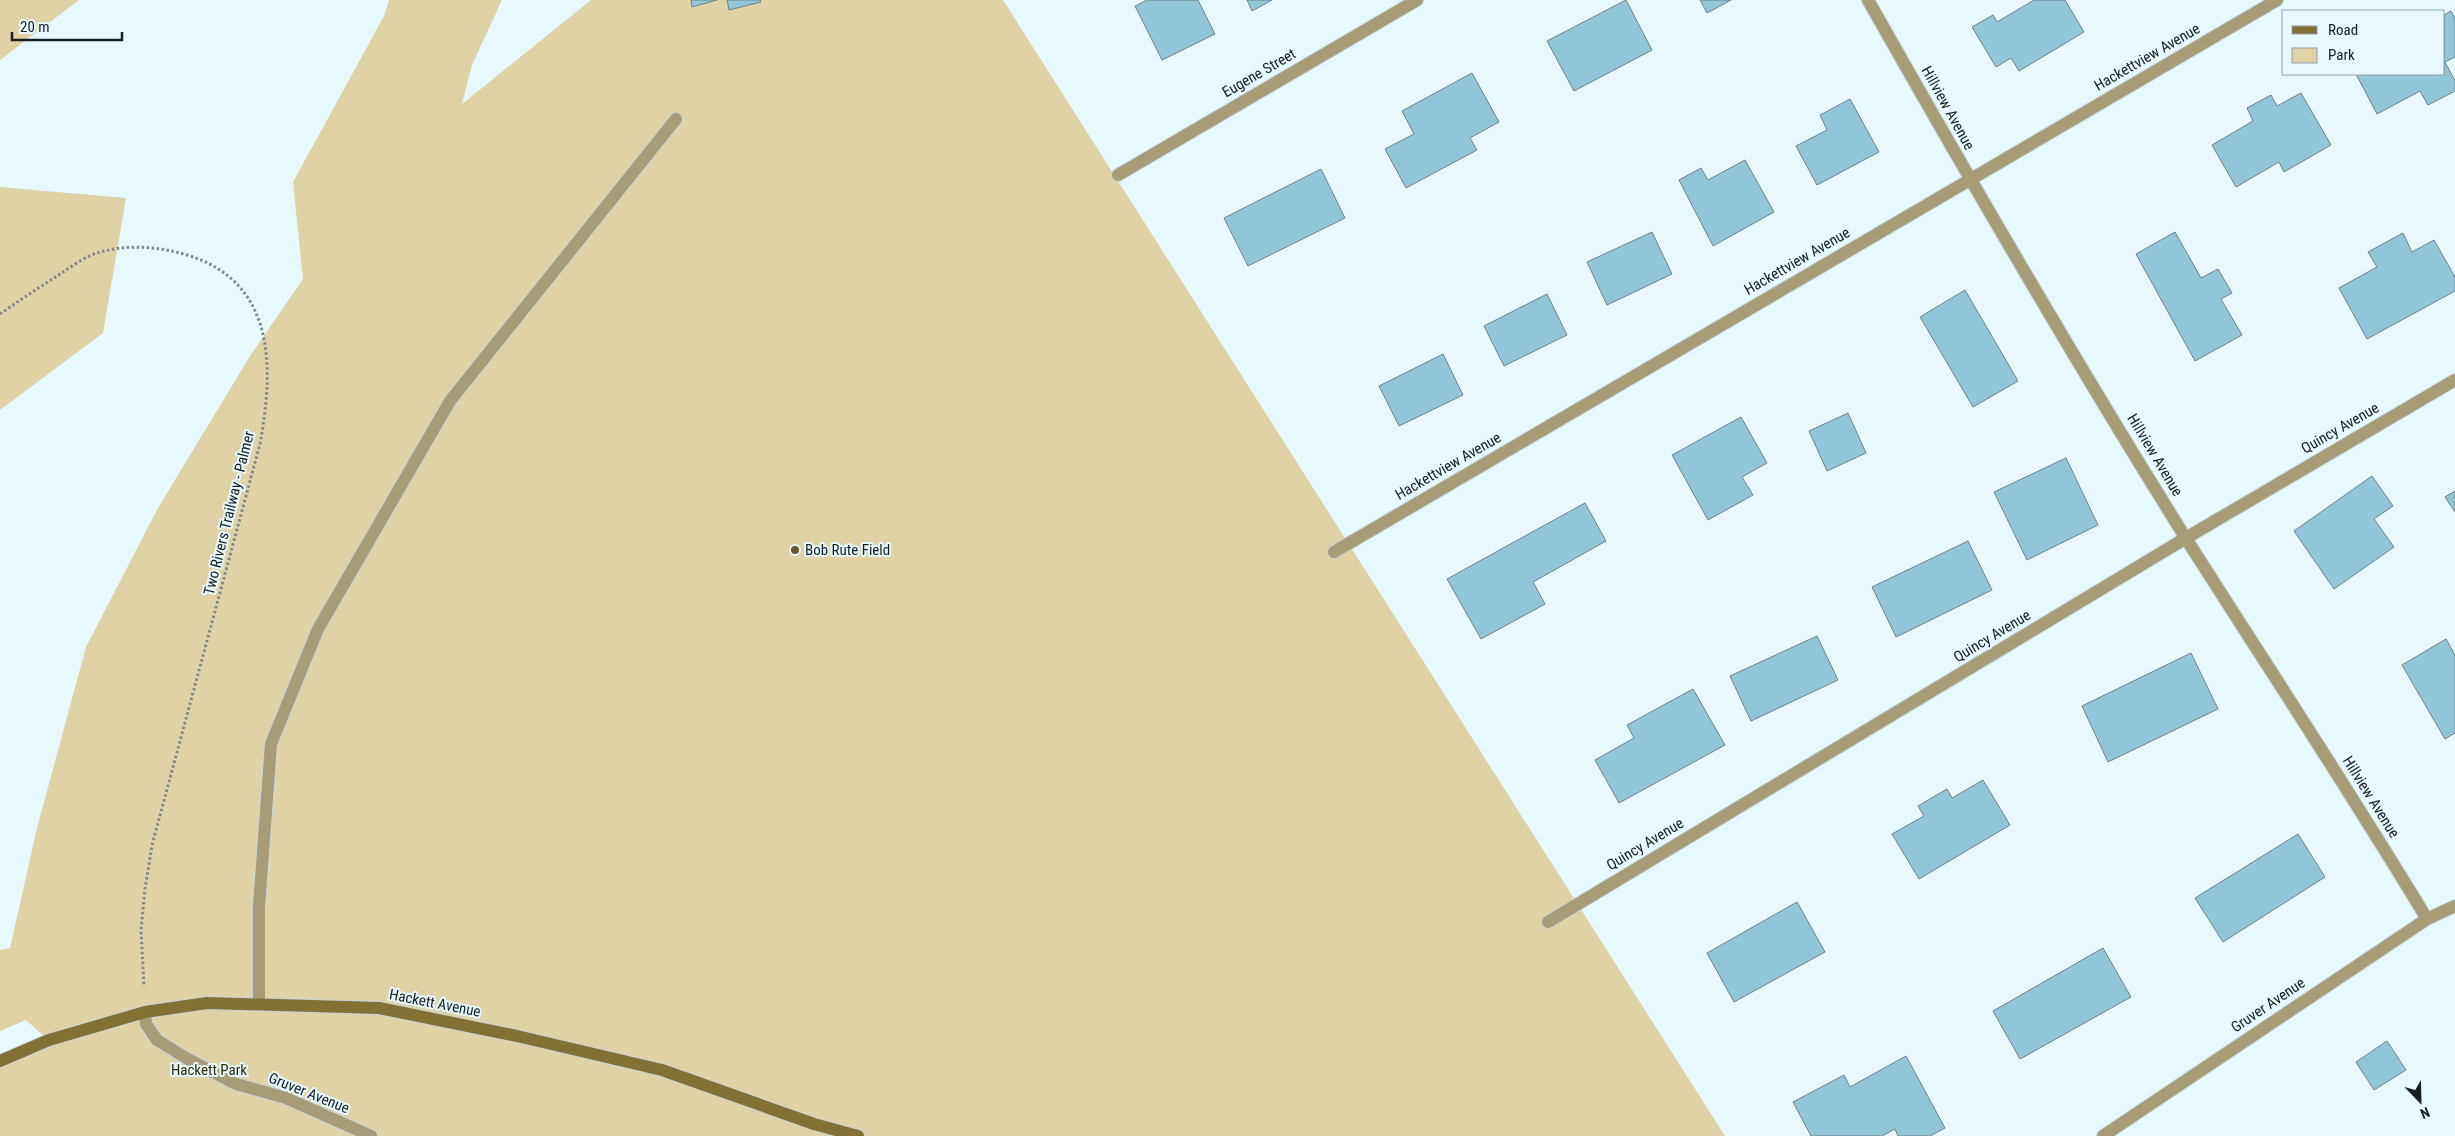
<svg xmlns="http://www.w3.org/2000/svg" width="2455" height="1136" viewBox="0 0 2455 1136" font-family="'Roboto Condensed',sans-serif">
	<rect width="100%" height="100%" fill="#e7f8ff"/>
	<!-- green -->
	<g fill="#dfd3a6">
		<path d="M0 0H79L0 60Z"/>
		<path d="M389 0H502L472 65 462 104 591 0H1003L1725 1136H0V1061L48 1040 26 1020 0 1031V950L10 948 37 828 86 647 158 508 250 356 303 279 293 182 384 16Z"/>
		<path d="M0 187 126 198 103 333 0 410Z"/>
	</g>
	<!-- building -->
	<g fill="#91c6da" stroke="#718086">
		<path d="M691 0H717L692 7Z"/>
		<path d="M727 0H760L761 2 729 10Z"/>
		<path d="M1147 0H1198L1215 34 1162 60 1135 6Z"/>
		<path d="M1247 0H1272L1252 11Z"/>
		<path d="M1626 0 1652 50 1574 91 1547 41Z"/>
		<path d="M1700 0H1731L1707 13Z"/>
		<path d="M2034 0H2065L2084 32 2019 71 2011 58 1996 67 1972 27 1993 15 1997 22Z"/>
		<path d="M2451 11 2455 18V57L2445 62 2455 81V91L2428 105 2420 91 2377 114 2356 74H2444V15Z"/>
		<path d="M1472 73 1499 122 1470 138 1477 150 1406 188 1385 149 1414 134 1402 111Z"/>
		<path d="M2301 93 2331 145 2284 172 2279 162 2236 187 2212 145 2253 121 2247 108 2271 95 2277 106Z"/>
		<path d="M1850 99 1879 152 1817 185 1796 146 1827 130 1820 115Z"/>
		<path d="M1745 160 1774 212 1713 246 1679 180 1701 168 1708 180Z"/>
		<path d="M1321 169 1345 218 1248 266 1224 218Z"/>
		<path d="M1652 232 1672 274 1607 305 1587 262Z"/>
		<path d="M2175 232 2201 278 2218 269 2232 293 2221 299 2242 335 2195 361 2136 254Z"/>
		<path d="M2403 233 2412 252 2434 240 2455 277V291L2367 339 2339 288 2377 267 2368 252Z"/>
		<path d="M1965 290 2018 381 1973 407 1920 317Z"/>
		<path d="M1547 294 1567 335 1504 366 1484 326Z"/>
		<path d="M1443 354 1463 395 1399 426 1379 386Z"/>
		<path d="M1848 413 1866 453 1827 471 1809 431Z"/>
		<path d="M1741 417 1767 463 1742 477 1753 495 1708 520 1672 455Z"/>
		<path d="M2066 458 2098 525 2027 560 1994 492Z"/>
		<path d="M2372 476 2393 506 2374 519 2394 547 2334 589 2294 531Z"/>
		<path d="M2455 491V512L2445 497Z"/>
		<path d="M1585 503 1606 541 1533 582 1545 604 1481 639 1447 579Z"/>
		<path d="M1968 541 1992 590 1896 637 1872 587Z"/>
		<path d="M1817 636 1838 680 1751 721 1730 676Z"/>
		<path d="M2446 639 2455 655V733L2445 739 2402 665Z"/>
		<path d="M2191 653 2218 709 2108 762 2082 706Z"/>
		<path d="M1693 689 1725 745 1619 803 1595 760 1634 738 1627 725Z"/>
		<path d="M1983 780 2010 825 1919 879 1892 834 1924 816 1918 806 1947 789 1952 798Z"/>
		<path d="M2298 834 2325 877 2223 942 2195 898Z"/>
		<path d="M1797 902 1825 952 1734 1002 1707 953Z"/>
		<path d="M2103 948 2131 997 2020 1059 1993 1011Z"/>
		<path d="M2387 1041 2406 1070 2374 1090 2356 1062Z"/>
		<path d="M1906 1056 1945 1128 1930 1136H1898L1895 1129 1882 1136H1811L1793 1102 1844 1075 1850 1087Z"/>
	</g>
	<g fill="none" stroke-linecap="round" stroke-linejoin="round">
		<defs>
			<g id="service">
				<path d="M259 1004V906L271 744 318 629 450 401 676 119"/>
				<path d="M145 1012 146 1024 157 1040 186 1058 236 1084 286 1098 371 1136"/>
			</g>
			<g id="minor">
				<path d="M1868 0C1971 182 2076 363 2187 540 2267 666 2350 791 2427 919"/>
				<path d="M1118 175 1417 0"/>
				<path d="M1334 552 2277 0"/>
				<path d="M1548 922 2186 538 2455 380"/>
				<path d="M2103 1136 2427 919 2455 906"/>
			</g>
			<path id="secondary" d="M0 1061 49 1040 145 1012 207 1003 379 1008 517 1036 662 1070 814 1124 858 1136"/>
		</defs>
		<!-- service casing -->
		<use href="#service" stroke="#c6d5db" stroke-width="14"/>
		<!-- minor casing -->
		<use href="#minor" stroke="#c6d5db" stroke-width="14"/>
		<!-- secondary casing -->
		<use href="#secondary" stroke="#c6d5db" stroke-width="14"/>
		<!-- path -->
		<path stroke="#7e8a8e" stroke-width="3" stroke-dasharray="2.5 2.5" stroke-linecap="butt" d="M0 314C20 300 40 287 60 274 71 267 84 257 97 253 126 244 157 246 187 255 276 282 274 367 260 444L152 845 145 889 141 930 144 987"/>
		<!-- service -->
		<use href="#service" stroke="#a69c75" stroke-width="12"/>
		<!-- minor -->
		<use href="#minor" stroke="#a69c75" stroke-width="12"/>
		<!-- secondary -->
		<use href="#secondary" stroke="#817134" stroke-width="12"/>
	</g>
	<!-- markers -->
	<circle fill="#685a27" stroke="#e7f8ff" stroke-width="2" cx="795" cy="550" r="5"/>
	<g text-anchor="middle" stroke-width="4" stroke-linejoin="round" paint-order="stroke">
		<!-- street labels -->
		<g font-size="15" fill="#181e20" stroke="#e7f8ff">
			<text transform="translate(2147 57) rotate(-30)" y="5">Hackettview Avenue</text>
			<text transform="translate(1259 73) rotate(-30)" y="5">Eugene Street</text>
			<text transform="translate(1948 108) rotate(61)" y="5">Hillview Avenue</text>
			<text transform="translate(1797 261) rotate(-30)" y="5">Hackettview Avenue</text>
			<text transform="translate(2340 428) rotate(-30)" y="5">Quincy Avenue</text>
			<text transform="translate(2155 455) rotate(59)" y="5">Hillview Avenue</text>
			<text transform="translate(1448 466) rotate(-30)" y="5">Hackettview Avenue</text>
			<text transform="translate(229 513) rotate(-76)" y="5">Two Rivers Trailway - Palmer</text>
			<text transform="translate(1992 636) rotate(-31)" y="5">Quincy Avenue</text>
			<text transform="translate(2371 797) rotate(58)" y="5">Hillview Avenue</text>
			<text transform="translate(1645 844) rotate(-31)" y="5">Quincy Avenue</text>
			<text transform="translate(435 1003) rotate(11)" y="5">Hackett Avenue</text>
			<text transform="translate(2268 1005) rotate(-34)" y="5">Gruver Avenue</text>
			<text transform="translate(309 1093) rotate(22)" y="5">Gruver Avenue</text>
		</g>
		<!-- poi labels -->
		<g font-size="15" fill="#181e20" stroke="#e7f8ff" text-anchor="start">
			<text x="805" y="555">Bob Rute Field</text>
		</g>
		<!-- park labels -->
		<g font-size="15" fill="#322802" stroke="#e7f8ff">
			<text x="209" y="1075">Hackett Park</text>
		</g>
	</g>
	<!-- legend -->
	<rect x="2282" y="10" width="162" height="65" fill="#e7f8ff" stroke="#94a1a6"/>
	<rect x="2292" y="26" width="25" height="8" fill="#817134" stroke="#94a1a6"/>
	<text x="2328" y="35" font-size="15" fill="#181e20">Road</text>
	<rect x="2292" y="48" width="25" height="15" fill="#dfd3a6" stroke="#94a1a6"/>
	<text x="2328" y="60" font-size="15" fill="#181e20">Park</text>
	<!-- north arrow -->
	<g transform="translate(2420 1101) rotate(157)" stroke="#e7f8ff" stroke-width="4" paint-order="stroke">
	<path d="M0-4L9 19L0 12L-9 19Z" fill="#181e20"/>
	<text y="-8" font-size="14" font-weight="bold" text-anchor="middle" fill="#181e20">N</text>
	</g>
	<!-- scale -->
	<path d="M12 32v8h110v-8" fill="none" stroke="#181e20" stroke-width="2.5"/>
	<text x="20" y="32" font-size="15" fill="#181e20" stroke="#e7f8ff" stroke-width="4" paint-order="stroke">20 m</text>
</svg>
